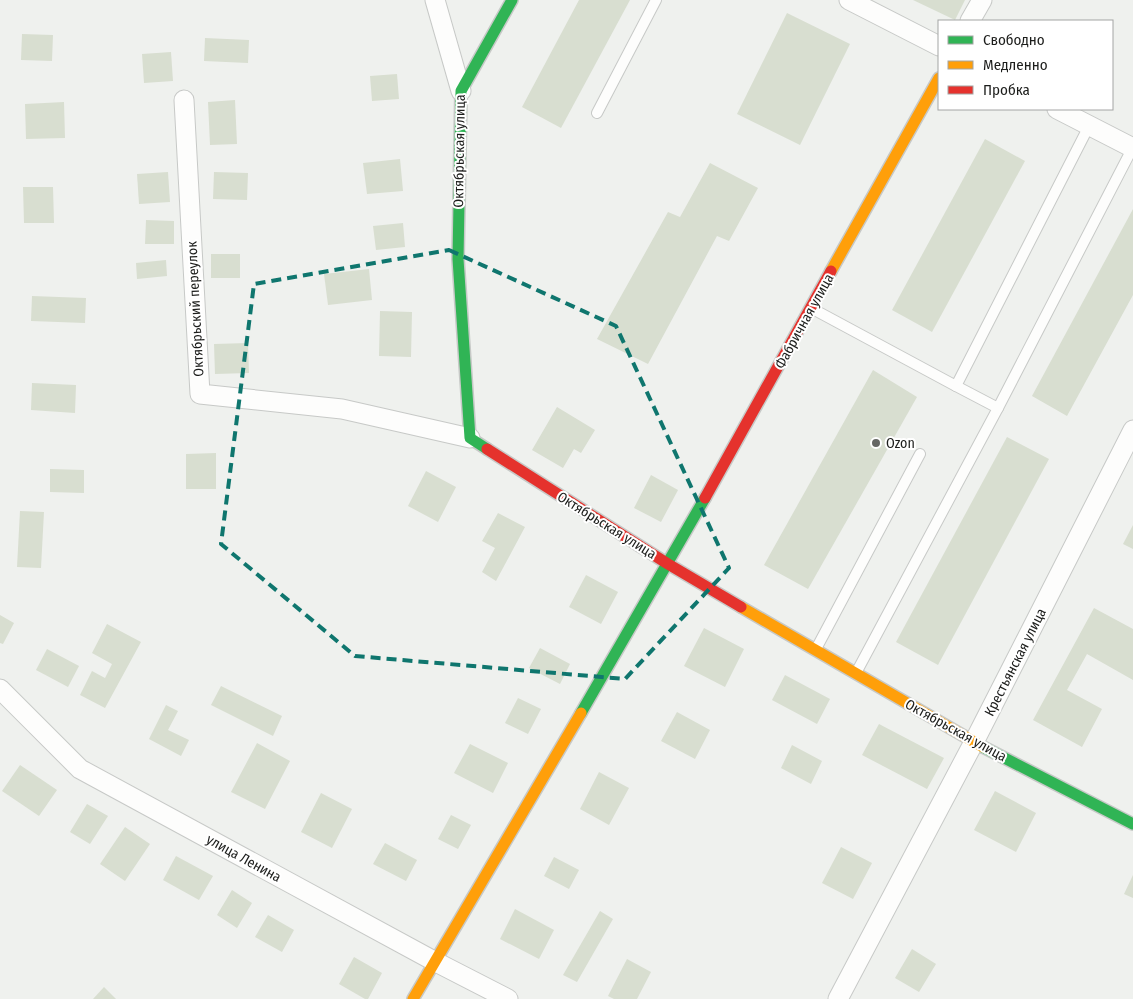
<svg xmlns="http://www.w3.org/2000/svg" width="1133" height="999" viewBox="0 0 1133 999" font-family="'Fira Sans Condensed',sans-serif">
	<rect width="100%" height="100%" fill="#eff1ee"/>
	<!-- building -->
	<g fill="#d8ded0">
		<path d="M579 0H630L561 128 522 107Z"/>
		<path d="M913 0H965L955 20Z"/>
		<path d="M787 13 850 44 800 145 737 114Z"/>
		<path d="M22 34 53 35 52 61 21 60Z"/>
		<path d="M205 38 249 40 248 63 204 61Z"/>
		<path d="M171 52 173 81 144 83 142 54Z"/>
		<path d="M397 74 399 99 372 101 370 76Z"/>
		<path d="M235 100 237 144 210 145 208 102Z"/>
		<path d="M64 102 65 138 26 139 25 104Z"/>
		<path d="M985 139 1025 161 932 332 892 310Z"/>
		<path d="M400 159 403 191 367 194 363 163Z"/>
		<path d="M710 163 758 188 729 241 717 236 648 364 597 339 668 212 680 217Z"/>
		<path d="M168 172 170 202 139 204 137 174Z"/>
		<path d="M214 172 248 173 247 200 213 199Z"/>
		<path d="M23 187H53L54 223H24Z"/>
		<path d="M1133 209V295L1067 416 1032 396Z"/>
		<path d="M146 220 174 221V244H145Z"/>
		<path d="M403 223 405 247 376 250 373 226Z"/>
		<rect x="211" y="254" width="29" height="24"/>
		<path d="M166 260 167 276 137 279 136 263Z"/>
		<path d="M369 269 372 300 328 305 324 274Z"/>
		<path d="M32 296 86 298 85 323 31 321Z"/>
		<path d="M380 311 412 312 411 357 379 356Z"/>
		<path d="M248 343 249 373 215 374 214 344Z"/>
		<path d="M873 370 917 397 808 589 764 565Z"/>
		<path d="M32 383 76 385 75 413 31 410Z"/>
		<path d="M557 407 595 430 581 453 574 449 563 468 532 450Z"/>
		<path d="M1007 437 1049 459 938 665 896 642Z"/>
		<path d="M216 453V489H186V454Z"/>
		<path d="M50 469 84 470V493L50 492Z"/>
		<path d="M426 471 456 487 438 522 408 506Z"/>
		<path d="M651 475 678 490 661 522 634 508Z"/>
		<path d="M20 511 44 512 41 568 17 567Z"/>
		<path d="M498 513 525 527 496 581 482 572 495 548 482 541Z"/>
		<path d="M1133 525V549L1123 544Z"/>
		<path d="M586 575 618 592 601 624 569 607Z"/>
		<path d="M1094 608 1133 629V680L1087 654 1067 690 1102 709 1082 747 1033 720Z"/>
		<path d="M0 615 14 623 3 644 0 643Z"/>
		<path d="M107 624 141 642 105 708 80 695 92 671 105 678 112 664 92 653Z"/>
		<path d="M704 628 744 649 725 687 684 666Z"/>
		<path d="M540 648 570 664 560 684 529 668Z"/>
		<path d="M47 649 79 666 68 687 36 670Z"/>
		<path d="M785 675 830 699 817 724 772 700Z"/>
		<path d="M221 686 282 716 273 736 211 705Z"/>
		<path d="M518 698 541 709 528 734 505 723Z"/>
		<path d="M166 705 178 711 168 730 189 740 181 756 149 739Z"/>
		<path d="M677 712 710 730 695 759 661 741Z"/>
		<path d="M879 724 944 758 927 789 862 755Z"/>
		<path d="M257 743 290 761 265 809 231 792Z"/>
		<path d="M470 744 508 763 493 793 454 773Z"/>
		<path d="M792 745 822 761 811 784 781 768Z"/>
		<path d="M20 765 57 790 39 816 2 791Z"/>
		<path d="M599 772 629 788 609 825 580 809Z"/>
		<path d="M995 791 1036 813 1016 852 974 830Z"/>
		<path d="M321 793 352 809 332 848 301 832Z"/>
		<path d="M87 804 108 816 90 844 70 832Z"/>
		<path d="M451 815 471 825 458 849 438 839Z"/>
		<path d="M125 827 150 844 125 881 100 864Z"/>
		<path d="M385 843 417 860 406 881 373 864Z"/>
		<path d="M841 847 872 863 853 899 822 883Z"/>
		<path d="M176 856 213 876 199 900 163 880Z"/>
		<path d="M554 857 579 870 569 889 544 876Z"/>
		<path d="M1133 875V898L1124 894Z"/>
		<path d="M232 890 252 903 237 928 217 915Z"/>
		<path d="M515 909 554 930 539 959 500 939Z"/>
		<path d="M600 911 613 919 577 982 563 975Z"/>
		<path d="M268 915 294 930 282 952 255 937Z"/>
		<path d="M912 949 936 964 919 992 895 978Z"/>
		<path d="M354 957 382 973 368 999H365L339 984Z"/>
		<path d="M627 959 651 972 637 999H614L608 996Z"/>
		<path d="M104 987 116 999H93Z"/>
	</g>
	<g fill="none" stroke-linecap="round" stroke-linejoin="round">
		<defs>
			<g id="lane">
				<path d="M597 113 656 0"/>
				<path d="M811 308 956 386 1089 126"/>
				<path d="M956 386 998 408"/>
				<path d="M816 649 920 454"/>
				<path d="M856 673 998 408 1133 147"/>
			</g>
			<g id="street">
				<path d="M435 0 461 91"/>
				<path d="M849 0 939 46"/>
				<path d="M970 21 982 0"/>
				<path d="M184 100 200 394 342 409 470 438"/>
				<path d="M1057 109 1133 148"/>
				<path d="M0 689 80 769 434 961 508 999"/>
				<path d="M838 999 974 742 1133 430"/>
			</g>
			<g id="fast">
				<path d="M487 449 470 438 458 259 461 91 512 0"/>
				<path d="M581 713 705 498"/>
				<path d="M983 747 1133 824"/>
			</g>
			<g id="slow">
				<path d="M831 271 939 78"/>
				<path d="M741 607 983 747"/>
				<path d="M413 999 581 713"/>
			</g>
			<g id="jam">
				<path d="M487 449 668 564 741 607"/>
				<path d="M705 498 831 271"/>
			</g>
		</defs>
		<!-- lane casing -->
		<use href="#lane" stroke="#c7c9c7" stroke-width="12"/>
		<!-- street casing -->
		<use href="#street" stroke="#c7c9c7" stroke-width="21"/>
		<!-- fast casing -->
		<use href="#fast" stroke="#c7c9c7" stroke-width="14"/>
		<!-- slow casing -->
		<use href="#slow" stroke="#c7c9c7" stroke-width="14"/>
		<!-- jam casing -->
		<use href="#jam" stroke="#c7c9c7" stroke-width="14"/>
		<!-- lane -->
		<use href="#lane" stroke="#fdfdfc" stroke-width="10"/>
		<!-- street -->
		<use href="#street" stroke="#fdfdfc" stroke-width="19"/>
		<!-- fast -->
		<use href="#fast" stroke="#30b455" stroke-width="11"/>
		<!-- slow -->
		<use href="#slow" stroke="#ff9f0a" stroke-width="11"/>
		<!-- jam -->
		<use href="#jam" stroke="#e5322d" stroke-width="11"/>
	</g>
	<!-- marked area -->
	<path fill="none" stroke="#0f766e" stroke-width="4" stroke-dasharray="10 6" stroke-linejoin="round" d="M449 250 616 326 729 568 625 679 355 656 221 544 254 284Z"/>
	<!-- markers -->
	<circle fill="#666765" stroke="#fff" stroke-width="2" cx="876" cy="443" r="5"/>
	<g text-anchor="middle" stroke-width="4" stroke-linejoin="round" paint-order="stroke">
		<!-- street labels -->
		<g font-size="14" fill="#1c1d1b" stroke="#fff">
			<text transform="translate(459 151) rotate(-89)" y="5">Октябрьская улица</text>
			<text transform="translate(195 309) rotate(-93)" y="5">Октябрьский переулок</text>
			<text transform="translate(804 321) rotate(-61)" y="5">Фабричная улица</text>
			<text transform="translate(607 525) rotate(32)" y="5">Октябрьская улица</text>
			<text transform="translate(1015 662) rotate(-63)" y="5">Крестьянская улица</text>
			<text transform="translate(956 730) rotate(29)" y="5">Октябрьская улица</text>
			<text transform="translate(244 858) rotate(29)" y="5">улица Ленина</text>
		</g>
		<!-- poi labels -->
		<g font-size="14" fill="#1c1d1b" stroke="#fff" text-anchor="start">
			<text x="886" y="448">Ozon</text>
		</g>
	</g>
	<!-- legend -->
	<rect x="938" y="20" width="175" height="90" fill="#ffffff" stroke="#a4a5a4"/>
	<rect x="948" y="36" width="25" height="8" fill="#30b455" stroke="#a4a5a4"/>
	<text x="983" y="45" font-size="15" fill="#1c1d1b">Свободно</text>
	<rect x="948" y="61" width="25" height="8" fill="#ff9f0a" stroke="#a4a5a4"/>
	<text x="983" y="70" font-size="15" fill="#1c1d1b">Медленно</text>
	<rect x="948" y="86" width="25" height="8" fill="#e5322d" stroke="#a4a5a4"/>
	<text x="983" y="95" font-size="15" fill="#1c1d1b">Пробка</text>
</svg>
